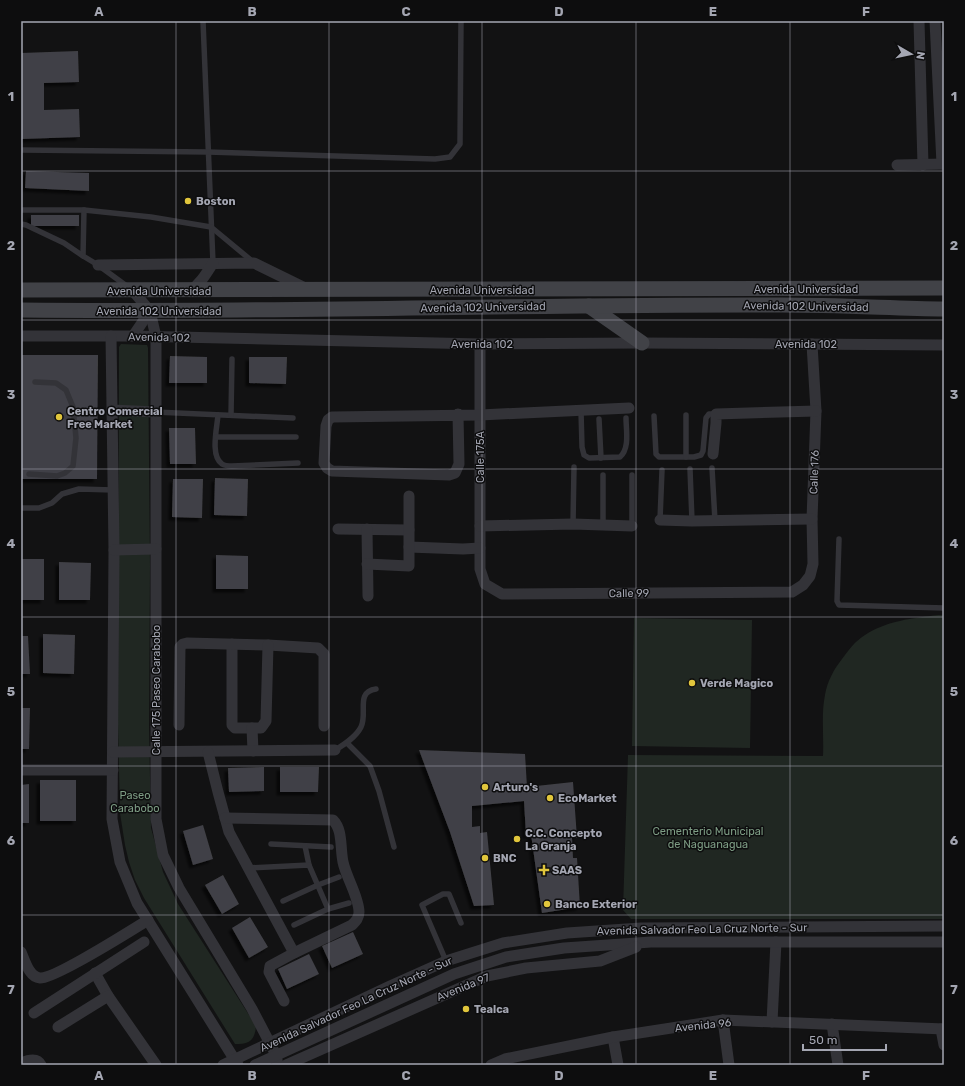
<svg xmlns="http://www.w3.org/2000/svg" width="965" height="1086" viewBox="0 0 965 1086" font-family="Rubik,sans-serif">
	<defs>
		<filter id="shadow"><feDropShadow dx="-3.5" dy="3.5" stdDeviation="1" flood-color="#0009"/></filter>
	</defs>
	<rect width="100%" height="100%" fill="#121213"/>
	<!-- green -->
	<g fill="#202722">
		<path d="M121 344 147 345 148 348 150 566 149 727 151 828 163 872 178 904 256 1026C255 1040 249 1045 235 1044L144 898 135 880 129 862 125 845 120 813 118 725 119 347Z"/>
		<path d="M938 615H944V919H631L623 910 628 755 823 756C824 736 821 715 825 695 827 682 834 669 842 659 848 651 855 641 865 635 886 621 913 618 938 615Z"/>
		<path d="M634 618 752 620 750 748 632 746Z"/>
	</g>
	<!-- building -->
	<g fill="#414146" filter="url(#shadow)">
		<path d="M78 51 79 82 44 83V110L79 109 80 137 21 139V53Z"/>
		<path d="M26 171 89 173V191L25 188Z"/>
		<rect x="31" y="215" width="48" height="11"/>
		<path d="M21 355H98L97 479H21Z"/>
		<path d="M170 356 207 357V383H169Z"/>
		<path d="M249 357H287L286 384 249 383Z"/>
		<path d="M169 428H195L196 464H170Z"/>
		<path d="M215 478 248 479 247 516 214 515Z"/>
		<path d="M173 479H203L202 518 172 517Z"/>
		<path d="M216 555 248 556V589H216Z"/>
		<rect x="21" y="559" width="23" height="41"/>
		<path d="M59 562 91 563 90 600H59Z"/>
		<path d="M43 634 75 635 74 674 43 673Z"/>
		<path d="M21 636H28L30 674H21Z"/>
		<path d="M21 708H30L29 749H21Z"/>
		<path d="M419 750 525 754 527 787 573 782 577 838H572L573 858H577L580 907 542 913 531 834 526 835 524 801 472 806V827L480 826V833L487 832 494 905 474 906 450 832Z"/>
		<path d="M264 767V791L229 792 228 768Z"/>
		<path d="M280 767H319L318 792H280Z"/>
		<rect x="40" y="780" width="36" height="41"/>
		<path d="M29 784V823H21V785Z"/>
		<path d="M203 825 213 859 193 865 183 831Z"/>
		<path d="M223 875 239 904 222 914 205 885Z"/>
		<path d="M250 917 268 947 249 958 232 928Z"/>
		<path d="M353 932 363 954 332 968 322 946Z"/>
		<path d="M309 954 319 974 287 989 278 969Z"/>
	</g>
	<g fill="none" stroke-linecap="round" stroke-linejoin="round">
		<!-- lane -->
		<g stroke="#333338" stroke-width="5.5">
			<path d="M203 21 213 263"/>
			<path d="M21 150 208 152 435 159 450 157 460 144 461 21"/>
			<path d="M21 210H84L83 256 98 265 128 287"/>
			<path d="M84 210 151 217 211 227 252 261"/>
			<path d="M21 224 26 225 64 243 83 256"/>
			<path d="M581 411 582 447 584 455 589 458 620 457C630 448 626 430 626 418"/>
			<path d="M155 412 293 418"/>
			<path d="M218 415C217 428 210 456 222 464 225 466 229 466 232 466L298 463"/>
			<path d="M231 415 232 359"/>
			<path d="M654 416 656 454 659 457H694L701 455 703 451 706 418 709 414H716"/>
			<path d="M599 419 601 458"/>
			<path d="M216 437H296"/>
			<path d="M686 457V415"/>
			<path d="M712 468 715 521"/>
			<path d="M690 469 692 521"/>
			<path d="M29 474 57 476 65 473 73 466 76 438 73 407 66 390 56 383 35 382"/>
			<path d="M603 475V525"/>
			<path d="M21 508H39L52 503 62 494 79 489 113 490"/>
			<path d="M660 520 662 470"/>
			<path d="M573 524 574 467"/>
			<path d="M632 526V475"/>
			<path d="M839 539 837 601 839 605 944 608"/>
			<path d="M347 743 370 766 379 791 394 847"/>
			<path d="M335 750C345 744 356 737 361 727 368 713 355 692 376 689"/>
			<path d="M271 844 331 847"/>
			<path d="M305 846 309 865"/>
			<path d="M248 868 309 865 328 909"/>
			<path d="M283 901 318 885 339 877"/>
			<path d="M294 925 328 909 349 903"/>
			<path d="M446 961 422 905 443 894H449L461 923"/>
		</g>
		<!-- street -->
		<g stroke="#333338" stroke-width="11">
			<path d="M919 21 923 165"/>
			<path d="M935 21 942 164"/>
			<path d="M897 165 944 164"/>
			<path d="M98 265 254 263 305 288"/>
			<path d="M133 291 150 311 156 337V819L163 855 179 888 252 1009 276 1055 278 1065"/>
			<path d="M190 291C201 283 206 274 213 263"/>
			<path d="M21 336H133L480 344 642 343 944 345"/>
			<path d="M111 336 114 550 112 819 120 862 137 903 238 1065"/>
			<path d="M133 336 150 311"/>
			<path d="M480 344V569L485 584 502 594 792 592 803 585 810 576 813 564 812 519 816 411 812 344"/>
			<path d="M112 410 155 412"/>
			<path d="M458 414 459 464 455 473 449 475 332 471 327 468 324 463 326 426 328 420 332 417 480 415 629 408"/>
			<path d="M713 454 716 423V414L816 411"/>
			<path d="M660 520 692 521 812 519"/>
			<path d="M480 526 573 524 632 526"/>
			<path d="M338 529 409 530"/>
			<path d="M367 529 368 596"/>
			<path d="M409 547 463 549 480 548"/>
			<path d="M114 550 156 549"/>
			<path d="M367 564 409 566V496"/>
			<path d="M232 644V725L235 728H252"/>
			<path d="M179 725 180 647 183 644 187 643 268 645 318 648 324 654V726"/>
			<path d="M253 751 252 728H261L266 721 268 645"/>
			<path d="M113 752 335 750"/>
			<path d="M208 752 218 792 229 832 294 953"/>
			<path d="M21 770H113"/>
			<path d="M225 818 333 820C343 830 340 848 343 862 346 877 359 897 359 912 359 918 356 921 352 925L294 953 270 966 269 972 284 1001"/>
			<path d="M21 952C25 961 29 977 40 978 54 979 132 930 148 920"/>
			<path d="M95 973 108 996"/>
			<path d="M34 1013 144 942"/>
			<path d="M723 1020 729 1065"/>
			<path d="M772 1022 776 942"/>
			<path d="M832 1024 838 1065"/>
			<path d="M58 1027 108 996 156 1065"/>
			<path d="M941 1029 944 1045"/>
			<path d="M613 1037 618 1065"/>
			<path d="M21 1063C28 1060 37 1057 41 1065"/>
			<path d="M223 1065 388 987 446 961 503 943 567 933 641 928 944 926"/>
			<path d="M255 1065 454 974 506 957 564 948 651 942H944"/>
			<path d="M286 1065 487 976 526 968 600 961 636 947"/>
			<path d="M491 1065 505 1059 613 1037 723 1020 944 1029"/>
		</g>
		<!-- secondary -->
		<g stroke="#414247" stroke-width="15">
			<path d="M21 290 944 288"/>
			<path d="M589 306 642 343"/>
			<path d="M21 310C275 313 528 304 782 305 836 305 890 308 944 309"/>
		</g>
	</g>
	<!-- grid -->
	<path fill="none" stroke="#a4a6b2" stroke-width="1" stroke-opacity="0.55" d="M176 21V1065M329 21V1065M482 21V1065M636 21V1065M790 21V1065M21 171H944M21 320H944M21 469H944M21 617H944M21 766H944M21 915H944"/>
	<!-- markers -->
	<g fill="#e1c63c" stroke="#0d0d0e" stroke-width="1.5">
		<circle cx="188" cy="201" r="4"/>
		<circle cx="59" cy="417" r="4"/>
		<circle cx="692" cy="683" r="4"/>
		<circle cx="485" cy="787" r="4"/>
		<circle cx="550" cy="798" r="4"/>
		<circle cx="517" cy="839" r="4"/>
		<circle cx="485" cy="858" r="4"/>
		<path d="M542 864h4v4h4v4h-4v4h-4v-4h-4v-4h4z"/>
		<circle cx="547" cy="904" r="4"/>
		<circle cx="466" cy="1009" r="4"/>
	</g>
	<g text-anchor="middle" stroke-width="3" stroke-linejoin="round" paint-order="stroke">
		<!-- poi labels -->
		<g font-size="11" font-weight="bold" fill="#a4a6b2" stroke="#0d0d0e" text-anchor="start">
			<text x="196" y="205">Boston</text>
			<text x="67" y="415">Centro Comercial<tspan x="67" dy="13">Free Market</tspan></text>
			<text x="700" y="687">Verde Magico</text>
			<text x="493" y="791">Arturo's</text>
			<text x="558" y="802">EcoMarket</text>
			<text x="525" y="837">C.C. Concepto<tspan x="525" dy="13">La Granja</tspan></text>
			<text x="493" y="862">BNC</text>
			<text x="552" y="874">SAAS</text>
			<text x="555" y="908">Banco Exterior</text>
			<text x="474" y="1013">Tealca</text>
		</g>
		<!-- street labels -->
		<g font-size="11" fill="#a4a6b2" stroke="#0d0d0e">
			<text x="806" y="293">Avenida Universidad</text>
			<text x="482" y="294">Avenida Universidad</text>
			<text x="159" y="295">Avenida Universidad</text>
			<text transform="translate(806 306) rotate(1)" y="4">Avenida 102 Universidad</text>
			<text transform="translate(483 307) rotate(-1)" y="4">Avenida 102 Universidad</text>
			<text x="159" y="315">Avenida 102 Universidad</text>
			<text transform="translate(159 337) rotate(1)" y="4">Avenida 102</text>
			<text x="482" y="348">Avenida 102</text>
			<text x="806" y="348">Avenida 102</text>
			<text transform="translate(480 457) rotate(-90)" y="4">Calle 175A</text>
			<text transform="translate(814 472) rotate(-88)" y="4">Calle 176</text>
			<text transform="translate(629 593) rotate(-1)" y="4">Calle 99</text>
			<text transform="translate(156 690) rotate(-90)" y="4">Calle 175 Paseo Carabobo</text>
			<text transform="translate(702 929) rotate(-1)" y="4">Avenida Salvador Feo La Cruz Norte - Sur</text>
			<text transform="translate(463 987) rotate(-22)" y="4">Avenida 97</text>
			<text transform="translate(356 1004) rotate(-25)" y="4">Avenida Salvador Feo La Cruz Norte - Sur</text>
			<text transform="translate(703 1025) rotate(-6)" y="4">Avenida 96</text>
		</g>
		<!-- park labels -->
		<g font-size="11" fill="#7d9c84" stroke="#0d0d0e">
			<text x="135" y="799">Paseo<tspan x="135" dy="13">Carabobo</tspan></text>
			<text x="708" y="835">Cementerio Municipal<tspan x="708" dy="13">de Naguanagua</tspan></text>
		</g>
	</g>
	<!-- border -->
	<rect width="965" height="1086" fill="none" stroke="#0d0d0e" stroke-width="44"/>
	<!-- north arrow -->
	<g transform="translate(911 54) rotate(99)" stroke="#0d0d0e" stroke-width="3" paint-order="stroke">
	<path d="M0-3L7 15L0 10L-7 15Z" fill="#a4a6b2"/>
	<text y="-6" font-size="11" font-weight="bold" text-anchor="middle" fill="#a4a6b2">N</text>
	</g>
	<!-- scale -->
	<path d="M803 1044v6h83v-6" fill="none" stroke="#a4a6b2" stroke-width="2"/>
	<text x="809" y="1044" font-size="12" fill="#a4a6b2" stroke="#0d0d0e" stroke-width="3" paint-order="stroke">50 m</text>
	<rect x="22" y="22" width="921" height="1042" fill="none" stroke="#a4a6b2" stroke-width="1.5"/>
	<g font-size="13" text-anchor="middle" font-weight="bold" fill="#a4a6b2">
		<text x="99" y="16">A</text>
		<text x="252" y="16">B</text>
		<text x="406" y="16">C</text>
		<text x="559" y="16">D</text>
		<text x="713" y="16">E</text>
		<text x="866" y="16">F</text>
		<text x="11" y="101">1</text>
		<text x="954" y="101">1</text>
		<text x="11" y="250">2</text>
		<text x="954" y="250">2</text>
		<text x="11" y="399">3</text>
		<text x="954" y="399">3</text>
		<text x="11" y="548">4</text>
		<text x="954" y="548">4</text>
		<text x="11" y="696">5</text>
		<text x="954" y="696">5</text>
		<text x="11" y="845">6</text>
		<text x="954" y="845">6</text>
		<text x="11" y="994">7</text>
		<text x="954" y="994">7</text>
		<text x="99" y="1080">A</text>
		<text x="252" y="1080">B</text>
		<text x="406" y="1080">C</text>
		<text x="559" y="1080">D</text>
		<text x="713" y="1080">E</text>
		<text x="866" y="1080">F</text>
	</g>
</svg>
